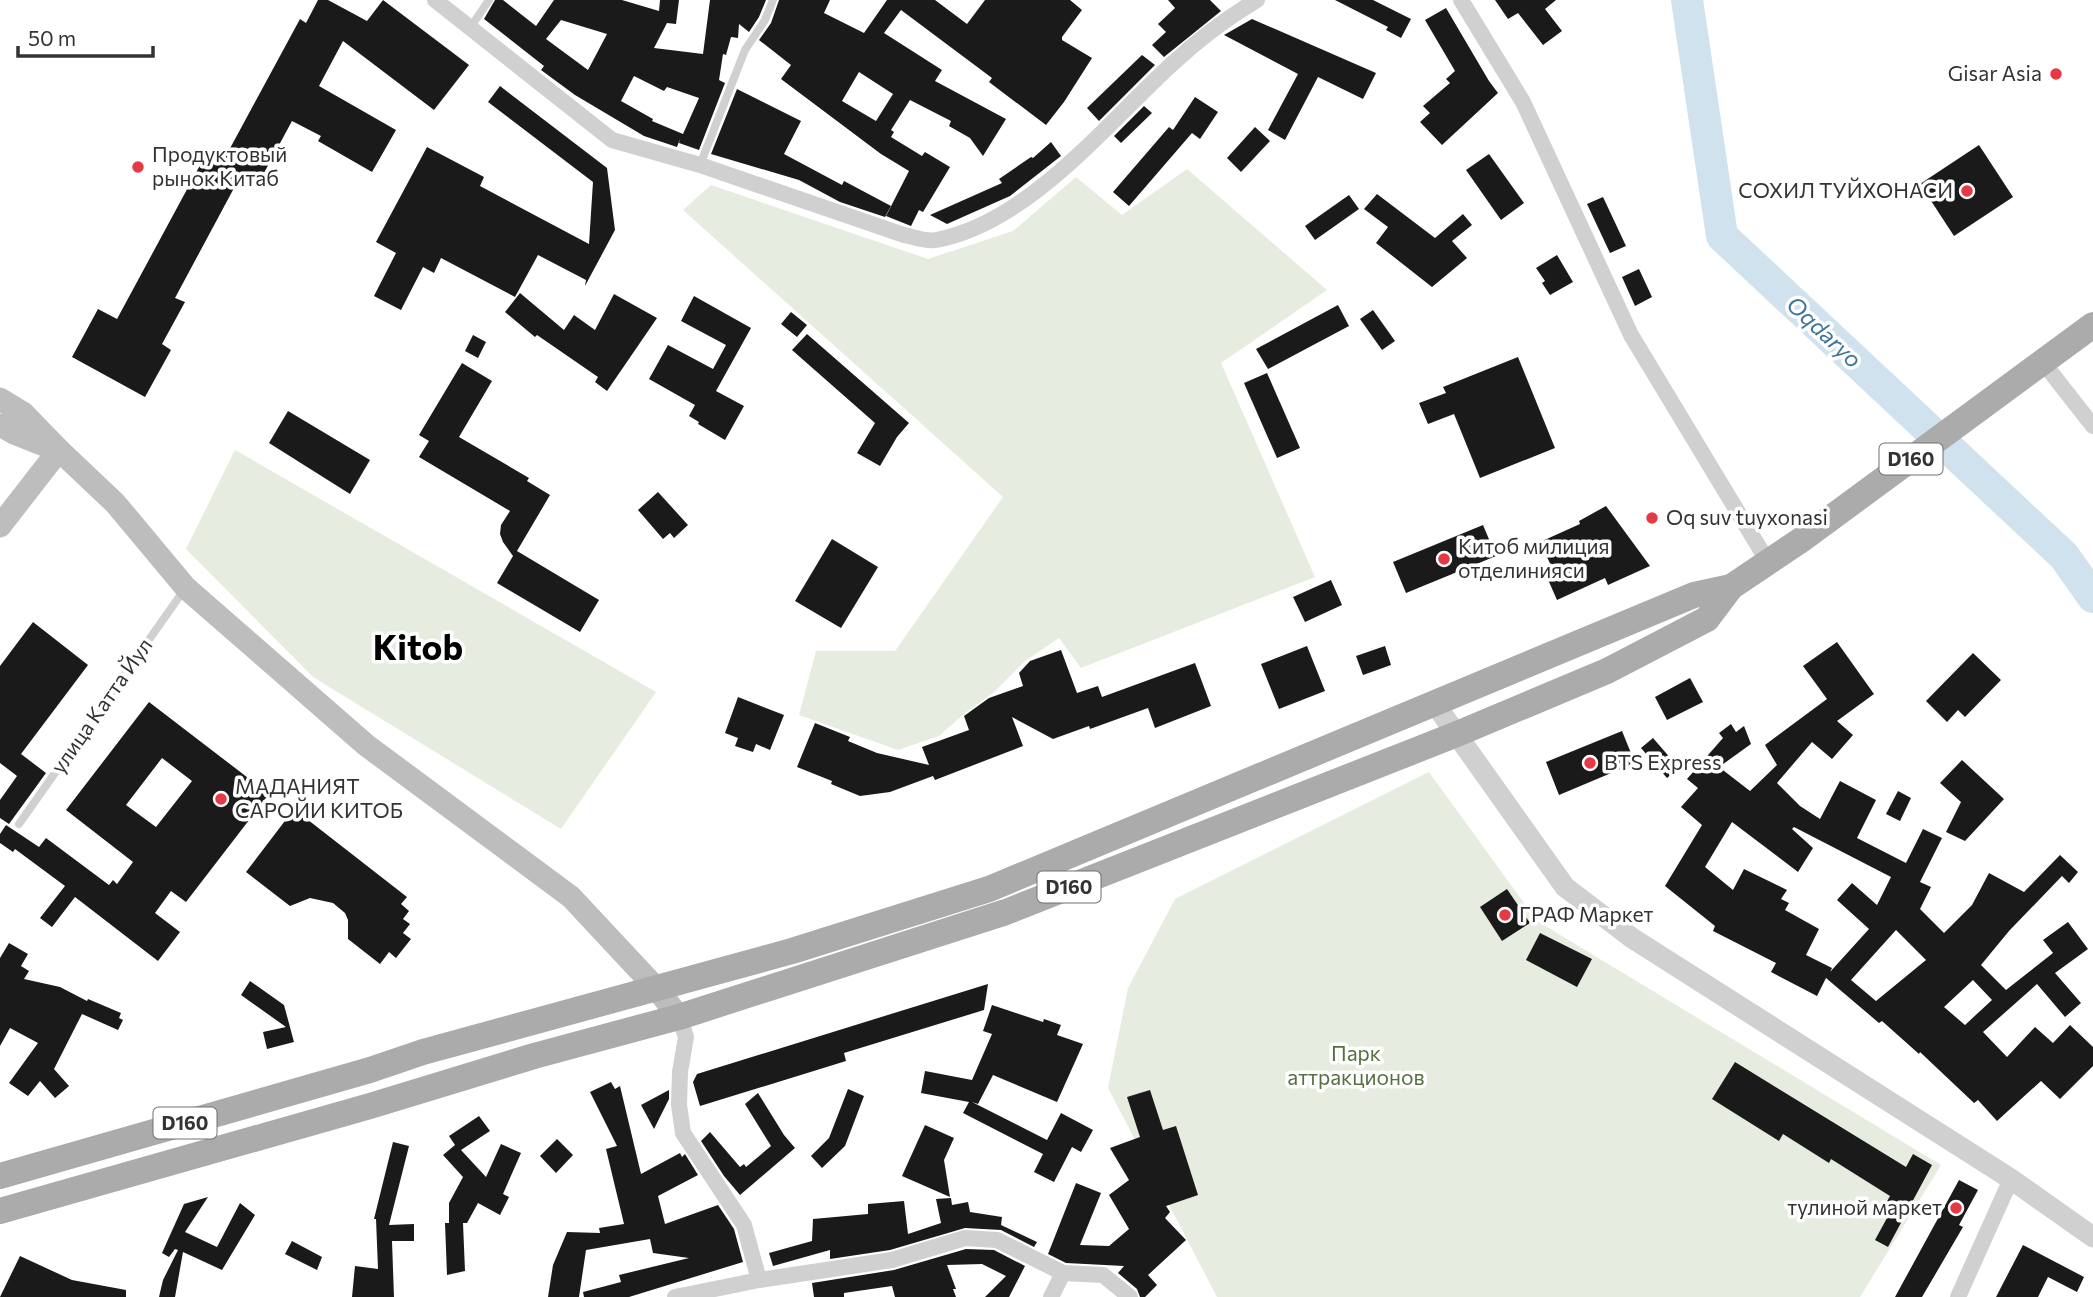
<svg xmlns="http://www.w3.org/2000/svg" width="2093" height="1297" viewBox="0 0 2093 1297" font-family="Commissioner,sans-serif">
	<rect width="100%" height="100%" fill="#fff"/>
	<!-- green -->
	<g fill="#e6ecdf">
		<path d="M1187 169 1327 290 1221 363 1315 577 1081 668 1059 638 1025 661 993 693 965 713 939 736 898 750 799 715 816 651H895L1003 497 683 210 711 185 928 259 1013 231 1076 177 1122 215Z"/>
		<path d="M235 450 656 692 561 829 313 677 186 549Z"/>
		<path d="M1429 772 1537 921 1941 1165 1860 1297H1217L1108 1088 1128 988 1175 899Z"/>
	</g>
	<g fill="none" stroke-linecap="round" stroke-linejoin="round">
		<!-- river -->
		<path stroke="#cfe2ee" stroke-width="32" d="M1687 0 1722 236 2064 556 2093 597"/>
	</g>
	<!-- building -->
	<g fill="#1a1a1a" fill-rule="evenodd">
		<path d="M318 0H328L367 21 383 0 469 65 434 110 343 41 319 86 396 130 372 172 318 141 321 136 292 121 258 184 241 175 175 298 185 302 162 344 171 350 145 397 72 357 98 309 117 319 205 156 221 165 300 19 306 23Z"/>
		<path d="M495 0H503L536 26 554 0H622L659 11 660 0H679L676 24 667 23 654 48 703 54 710 0H766L759 17 749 32 739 24 738 38 731 37 726 55 723 54 719 80 725 83 699 150 679 143 680 139 677 147 644 136 575 95 541 70 544 66 484 19ZM561 20 607 34 588 70 546 39ZM634 76 664 91 667 87 699 98 683 134 652 121 653 119 621 101Z"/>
		<path d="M779 0H830L824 13 864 33 887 0H935L967 24 985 0H1070L1082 10 1062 37V40L1092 58 1064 102 1046 125 989 82 992 78 901 10 884 33 942 70 935 81 1006 119 983 156 970 138 949 126 951 121 910 100 891 130 894 132 891 137 922 156 925 152 950 167 923 212 919 210 911 226 886 216 909 171 881 154 781 79 791 65 759 40 771 23ZM859 72 893 94 876 121 842 101Z"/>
		<path d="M1168 0H1210L1221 11 1164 57 1152 45 1166 32 1158 24 1175 8Z"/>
		<path d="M1335 0H1373L1411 19 1401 38 1386 30 1388 27Z"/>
		<path d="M1495 0H1556L1545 9 1562 31 1543 45 1518 13 1508 19Z"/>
		<path d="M1446 8 1489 81 1498 93 1442 145 1420 122 1430 113 1423 106 1450 83 1446 79 1455 71 1425 20Z"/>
		<path d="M1252 19 1376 73 1363 99 1318 77 1285 140 1268 130 1298 74 1224 35Z"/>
		<path d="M1142 55 1155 65 1099 121 1087 108Z"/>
		<path d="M500 86 607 168 615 230 585 286 586 280 538 255 515 297 441 258 434 273 423 267 401 310 374 296 396 253 376 242 427 147 484 177 480 186 589 244 593 182 488 102Z"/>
		<path d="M737 89 801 121 784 154 842 185 844 181 891 206 885 217 840 202 799 180 711 154Z"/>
		<path d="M1195 97 1218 112 1200 139 1192 133 1129 206 1113 192 1169 127 1173 130Z"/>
		<path d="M1144 106 1152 113 1121 143 1114 136Z"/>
		<path d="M1255 127 1270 141 1241 172 1227 158Z"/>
		<path d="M1051 142 1061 156 1010 196 947 224 930 215 1002 183 999 179 1031 157 1033 158Z"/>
		<path d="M1979 145 2013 197 1954 236 1920 184Z"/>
		<path d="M1489 154 1524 203 1501 220 1466 170Z"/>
		<path d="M1377 194 1435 238 1463 214 1472 225 1452 241 1467 258 1432 287 1376 243 1388 227 1364 209Z"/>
		<path d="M1349 195 1359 209 1315 240 1305 226Z"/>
		<path d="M1603 197 1626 246 1610 253 1587 204Z"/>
		<path d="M1557 255 1573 282 1550 295 1542 283 1545 281 1536 268Z"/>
		<path d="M1639 269 1652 297 1635 306 1622 277Z"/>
		<path d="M520 293 564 330 574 315 595 330 614 294 657 318 607 391 595 382 598 377 537 335 535 337 505 312Z"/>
		<path d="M694 296 751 328 716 391 744 406 725 440 698 424 699 422 689 416 695 405 649 379 668 345 713 369 726 345 681 321Z"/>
		<path d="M1338 305 1349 326 1268 369 1256 349Z"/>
		<path d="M1373 310 1395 341 1382 350 1360 319Z"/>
		<path d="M791 312 807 325 797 337 781 324Z"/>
		<path d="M807 334 909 423 897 437 880 466 857 453 875 423 792 350Z"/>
		<path d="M473 335 486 342 478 358 465 351Z"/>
		<path d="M1518 357 1555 448 1480 478 1454 414 1428 424 1419 403 1446 393 1443 387Z"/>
		<path d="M462 363 492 381 459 437 529 478 527 481 550 495 517 551 599 600 580 632 497 583 513 556 503 542 500 534 501 525 510 511 419 457 429 441 419 435Z"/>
		<path d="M1267 373 1300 448 1277 458 1244 383Z"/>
		<path d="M288 411 370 460 350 494 269 443Z"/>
		<path d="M658 492 688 525 674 538 670 533 663 539 638 510Z"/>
		<path d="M1606 506 1650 566 1608 585 1605 578 1557 600 1546 575 1554 572 1540 542 1580 524 1579 521Z"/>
		<path d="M1483 525 1496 556 1406 593 1393 562Z"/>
		<path d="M832 539 878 567 841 628 795 601Z"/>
		<path d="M1331 580 1342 605 1305 622 1293 597Z"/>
		<path d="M33 622 88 665 21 754 46 773 9 824 0 818V800L17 776 0 763V666Z"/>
		<path d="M1837 642 1874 694 1837 721 1853 735 1832 759 1812 742 1777 783 1800 806 1820 819 1840 781 1876 800 1857 838 1906 863 1923 829 1942 838 1920 882 1931 887 1920 909 1944 933 1972 905 1989 873 2024 892 2060 855 2078 872 2069 883 2062 876 2009 931 1981 965 2006 990 2053 953 2043 940 2068 922 2088 949 2055 973 2081 1003 2065 1017 2037 984 1983 1032 2007 1057 2035 1027 2053 1043 2070 1025 2093 1047V1066L2060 1099 2041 1081 1997 1121 1978 1100 1974 1103 1920 1052 1919 1054 1882 1021 1879 1023 1826 978 1817 996 1771 972 1776 963 1713 931 1715 926 1665 886 1702 825 1681 807 1698 788 1687 779 1723 738 1719 733 1731 724 1736 732 1744 726 1751 744 1719 767 1750 791 1777 765 1765 745 1827 699 1803 666ZM1732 822 1798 872 1813 848 1792 829 1794 827 1891 877 1877 905 1852 883 1837 900 1869 929 1830 972 1832 968 1806 955 1819 929 1785 910 1789 903 1781 899 1787 890 1744 869 1733 890 1705 867ZM1896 930 1926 960 1876 1001 1851 980ZM1973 980 1992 1000 1965 1025 1944 1007Z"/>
		<path d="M1307 646 1325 691 1279 709 1261 664Z"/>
		<path d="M1385 646 1391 665 1363 675 1356 656Z"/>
		<path d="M1061 650 1077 693 1098 686 1102 697 1195 663 1211 706 1155 728 1148 708 1090 729 1089 726 1053 739 1012 717 1023 746 935 780 933 776 890 792 860 796 831 784 832 781 797 767 815 723 850 737 848 741 877 753 929 765 922 747 969 730 964 716 989 698 1023 686 1019 673 1030 661Z"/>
		<path d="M1973 653 2001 680 1965 717 1958 710 1947 722 1926 701Z"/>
		<path d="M1690 678 1703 702 1667 720 1655 697Z"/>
		<path d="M738 697 784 715 770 750 756 744 753 752 735 746 738 738 725 733Z"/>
		<path d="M149 702 269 794 186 902 171 891 155 913 180 932 158 961 75 897 52 927 40 918 65 886 15 849 13 852 0 843V834L6 825 39 847 46 838 109 885 113 880 117 884 133 862 66 810ZM162 758 192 781 156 827 126 805Z"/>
		<path d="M1622 731 1635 763 1559 795 1546 762Z"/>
		<path d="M1653 738 1679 768 1667 778 1641 748Z"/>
		<path d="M1962 760 2004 799 1965 841 1946 832 1961 802 1940 783Z"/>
		<path d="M1898 791 1911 798 1900 821 1886 814Z"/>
		<path d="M294 809 407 897 401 904 409 911 403 919 410 924 403 933 411 939 396 958 389 952 380 964 348 939V920L345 913 333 903 310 898 290 906 246 872Z"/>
		<path d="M1507 889 1530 923 1502 941 1480 907Z"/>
		<path d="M1540 933 1592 959 1577 987 1526 960Z"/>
		<path d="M9 943 28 954 21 966 29 971 24 979 60 987 87 1001 88 999 121 1013 119 1018 123 1020 118 1030 82 1014 54 1069 69 1086 55 1098 40 1081 28 1096 9 1083 38 1043 10 1028 0 1046V958Z"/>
		<path d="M250 981 284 1005 294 1042 267 1049 263 1032 286 1027 241 995Z"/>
		<path d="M988 984 984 1010 844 1053 846 1061 700 1106 693 1082 697 1074Z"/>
		<path d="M992 1005 1043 1022 1044 1019 1061 1025 1057 1035 1083 1044 1057 1102 993 1075 978 1104 972 1102 1047 1140 1061 1113 1093 1130 1081 1152 1072 1147 1054 1182 1034 1172 1043 1154 963 1113 969 1102 921 1093 925 1071 972 1080 992 1034 983 1031Z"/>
		<path d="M1735 1062 1906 1167 1913 1154 1932 1165 1888 1247 1875 1240 1887 1218 1880 1214 1890 1196 1831 1159 1829 1163 1783 1134 1779 1141 1712 1099Z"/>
		<path d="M611 1082 615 1089 620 1086 641 1174 680 1153 682 1157 685 1154 698 1175 658 1196 665 1224 718 1205 734 1229 743 1262 629 1297H584L583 1292 621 1282 619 1275 689 1258 653 1253 650 1239 586 1250 579 1297H548L553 1265 567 1232 600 1233 599 1228 624 1224 606 1149 617 1146 590 1092Z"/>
		<path d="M848 1089 864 1096 845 1146 822 1168 811 1156 829 1138Z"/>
		<path d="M669 1090V1099L654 1129 641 1105Z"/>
		<path d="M1150 1090 1163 1130 1176 1126 1198 1195 1166 1206 1170 1212 1165 1218 1186 1240 1148 1275 1157 1285 1145 1297H1140L1137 1289 1118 1273 1124 1266 1066 1263 1048 1254 1076 1183 1101 1193 1080 1245 1109 1246 1129 1229 1109 1195 1129 1180 1110 1148 1140 1137 1127 1097Z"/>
		<path d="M758 1093 784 1135 795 1148 740 1195 724 1176 701 1141 710 1132 740 1167 744 1164 746 1167 771 1146 745 1104Z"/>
		<path d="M479 1116 490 1131 461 1150 486 1177 501 1144 521 1153 503 1194 509 1197 500 1215 478 1203 467 1223H463L465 1271 447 1275 445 1223H449V1203L463 1177 443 1155 455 1145 449 1136Z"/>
		<path d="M925 1125 954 1138 944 1160 950 1197 902 1176Z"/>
		<path d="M557 1139 573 1155 556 1173 540 1156Z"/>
		<path d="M393 1142 409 1146 389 1225 414 1224V1241H392L394 1297H352L355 1266 378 1269 376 1219H374Z"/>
		<path d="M1959 1180 1978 1190 1959 1225 1963 1227 1922 1297H1895Z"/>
		<path d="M208 1197 185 1232 217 1247 240 1203 255 1215 222 1270 183 1252 175 1297H159L163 1280 178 1250 175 1249 169 1257 162 1253 184 1204Z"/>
		<path d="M951 1198 952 1205 968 1202 970 1212 1002 1217 1001 1225 1037 1242 1034 1247 1001 1230 965 1228 890 1250 830 1259V1250L773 1266 769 1253 812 1241 813 1219 868 1214V1204L904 1201 908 1234 941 1223 936 1199Z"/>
		<path d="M292 1241 322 1257 317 1270 285 1254Z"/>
		<path d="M2023 1245 2084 1277 2077 1292 2048 1277 2038 1297H1996Z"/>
		<path d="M966 1249 994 1250 1025 1266 1009 1297H985L1006 1276 982 1264 947 1265 956 1289H953L956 1297H895L892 1286 844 1293V1297H814L812 1283 894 1270Z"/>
		<path d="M20 1256 72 1280 126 1290V1297H0Z"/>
	</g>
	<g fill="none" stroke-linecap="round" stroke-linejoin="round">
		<!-- service -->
		<g stroke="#d0d0d0" stroke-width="8">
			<path d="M470 28 489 0"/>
			<path d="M700 165 745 50 765 20 773 0"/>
			<path d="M19 824 184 590"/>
		</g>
		<!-- minor -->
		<g stroke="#d0d0d0" stroke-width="16">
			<path d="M435 0 612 140 700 165 904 235C914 237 926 242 936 240 1028 223 1105 125 1172 64 1198 40 1227 18 1257 0"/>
			<path d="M1461 0 1523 102 1631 335 1768 562"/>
			<path d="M2042 361 2093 426"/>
			<path d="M679 1017 686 1037 680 1072 679 1105 683 1133 744 1225 759 1280"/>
			<path d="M675 1297 759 1280 892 1260 965 1238 997 1240 1063 1273 1103 1275 1130 1297"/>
			<path d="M1051 1297 1063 1273"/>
			<path d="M1958 1297 2011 1179"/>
		</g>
		<!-- tertiary -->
		<path stroke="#d0d0d0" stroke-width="21" d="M1435 704 1565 887 1632 938 2011 1179 2093 1237"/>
		<!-- secondary -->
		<g stroke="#bdbdbd" stroke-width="23">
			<path d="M0 399 23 413 59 450 115 503 186 588 366 745 571 897 656 988 679 1017"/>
			<path d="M0 425 14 433 52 448"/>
			<path d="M0 526 59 450"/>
		</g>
		<!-- primary -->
		<g stroke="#ababab" stroke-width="26">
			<path d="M0 1176 370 1070 423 1052 792 951 989 889 1694 595 1731 587"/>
			<path d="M0 1211 370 1106 534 1056 679 1017 1006 912 1457 734 1607 671 1707 619 1731 587 1801 540 2093 325"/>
		</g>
	</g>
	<!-- markers -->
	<g fill="#e63946" stroke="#fff" stroke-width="2.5">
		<circle cx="2056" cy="74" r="7"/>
		<circle cx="138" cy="167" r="7"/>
		<circle cx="1967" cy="191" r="7"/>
		<circle cx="1652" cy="518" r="7"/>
		<circle cx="1444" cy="559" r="7"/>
		<circle cx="1590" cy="763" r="7"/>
		<circle cx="221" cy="799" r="7"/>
		<circle cx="1505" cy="915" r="7"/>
		<circle cx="1956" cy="1208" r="7"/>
	</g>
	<g text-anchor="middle" stroke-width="7" stroke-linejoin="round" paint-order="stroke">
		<!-- shield labels -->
		<g fill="#fff" stroke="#707070" stroke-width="2">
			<rect x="1879.5" y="443.5" width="63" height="31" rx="5"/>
			<rect x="1037.5" y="871.5" width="63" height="31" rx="5"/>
			<rect x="153.5" y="1107.5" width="63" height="31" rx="5"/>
		</g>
		<g font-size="19" font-weight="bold" fill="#333">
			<text x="1911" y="466">D160</text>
			<text x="1069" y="894">D160</text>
			<text x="185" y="1130">D160</text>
		</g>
		<!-- poi labels -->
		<g font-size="21" fill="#333" stroke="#fff" text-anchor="start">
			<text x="2042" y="81" text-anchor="end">Gisar Asia</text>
			<text x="152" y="162">Продуктовый<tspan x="152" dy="24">рынок Китаб</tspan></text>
			<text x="1953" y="198" text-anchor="end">СОХИЛ ТУЙХОНАСИ</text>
			<text x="1666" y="525">Oq suv tuyxonasi</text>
			<text x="1458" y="554">Китоб милиция<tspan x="1458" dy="24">отделинияси</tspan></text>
			<text x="1604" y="770">BTS Express</text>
			<text x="235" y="794">МАДАНИЯТ<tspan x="235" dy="24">САРОЙИ КИТОБ</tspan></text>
			<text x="1519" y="922">ГРАФ Маркет</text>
			<text x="1942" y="1215" text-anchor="end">тулиной маркет</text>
		</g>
		<!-- street labels -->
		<g font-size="21" fill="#333" stroke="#fff">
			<text transform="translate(102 706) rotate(-55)" y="7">улица Катта Йул</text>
		</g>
		<!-- park labels -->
		<g font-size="21" fill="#56703f" stroke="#fff">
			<text x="1356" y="1061">Парк<tspan x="1356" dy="24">аттракционов</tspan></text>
		</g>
		<!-- water labels -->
		<g font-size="23" font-style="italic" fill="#3f7597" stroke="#fff">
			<text transform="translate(1824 332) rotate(43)" y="8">Oqdaryo</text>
		</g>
		<!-- town labels -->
		<g font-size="35" font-weight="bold" fill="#000" stroke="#fff">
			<text x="418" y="660">Kitob</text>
		</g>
	</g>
	<!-- scale -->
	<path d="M18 46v10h135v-10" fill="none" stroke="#333333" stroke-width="3.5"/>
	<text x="28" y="46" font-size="21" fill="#333333" stroke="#ffffff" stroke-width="5" paint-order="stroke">50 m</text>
</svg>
